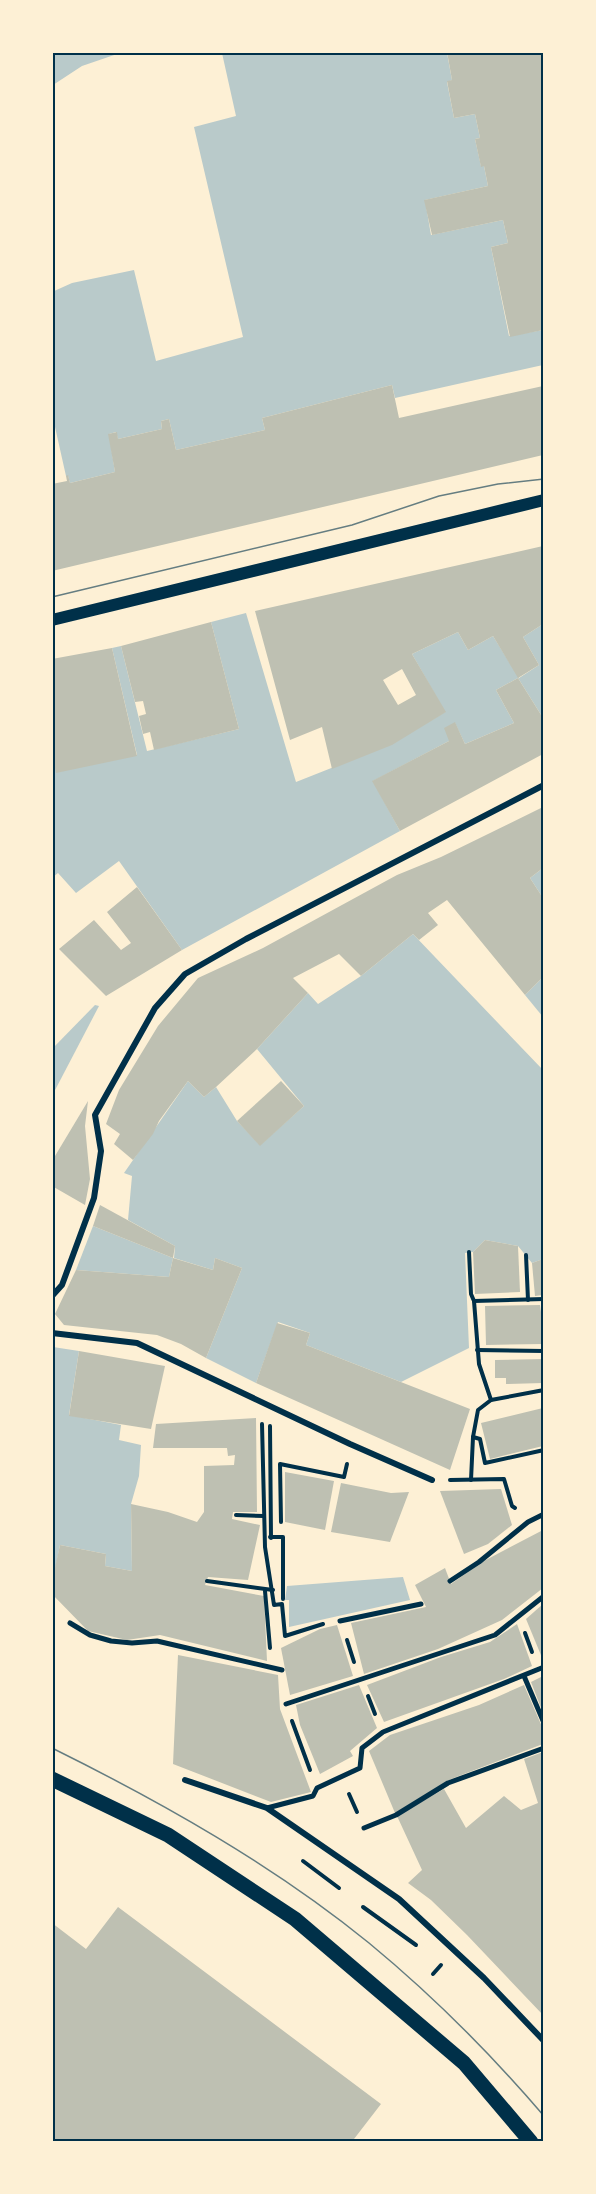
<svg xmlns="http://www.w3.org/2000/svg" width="596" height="2194" viewBox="0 0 596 2194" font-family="'DM Sans',sans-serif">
	<rect width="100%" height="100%" fill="#fdf0d5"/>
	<!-- green -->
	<g fill="#b9caca">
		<path d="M52 53 53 52 120 53 82 66 53 85Z"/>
		<path d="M222 53H447L452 80 447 82 454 118 475 114 480 138 475 139 481 166H484L488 186 425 200 431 235 503 220 508 243 491 247 509 336 543 330V365L395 398 392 385 262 418 265 430 176 450 169 419 161 421 162 429 118 439 116 432 109 434 115 472 70 483 68 476H66L53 418 52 292 72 283 134 270 156 361 243 337 194 127 236 116Z"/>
		<path d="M246 613 296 782 392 744 445 712 412 654 458 632 468 650 493 636 519 678 539 665 523 637 543 624V718L518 678 496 690 514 723 465 744 455 723 449 741 373 781 400 831 182 950 119 861 76 893 58 873 53 877 52 752 137 755 112 648 121 646 147 751 239 729 211 622Z"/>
		<path d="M543 868V898L530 878Z"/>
		<path d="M413 934 543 1070V1259L532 1263 518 1246 485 1240 473 1252 465 1253 469 1348 401 1382 306 1345 310 1333 278 1322 256 1383 206 1358 242 1268 215 1258 213 1270 174 1258 175 1246 128 1220 132 1176 124 1173 188 1081 204 1097 216 1087 237 1121 260 1145 304 1106 257 1049 308 993 318 1004 361 976Z"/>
		<path d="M543 977V1017L525 995Z"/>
		<path d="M95 1005 99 1006 53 1094V1048Z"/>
		<path d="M93 1226 173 1258 169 1277 76 1270Z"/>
		<path d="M53 1347 79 1351 69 1415 121 1425 119 1440 141 1445 139 1476 131 1504 132 1571 105 1566 106 1554 60 1545 53 1581Z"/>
		<path d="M403 1577 410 1600 289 1627V1600H285L287 1586Z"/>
	</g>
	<!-- building -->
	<g fill="#bec0b2" fill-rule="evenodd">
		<path d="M447 52H543V330L510 337 491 247 508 243 503 220 432 235 424 200 488 186 484 166 481 167 475 139 480 138 475 114 454 118 447 81 452 80Z"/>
		<path d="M392 385 399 418 543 386V455L52 571V484L67 481 66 476 68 475 70 483 115 472 108 434 117 432 118 439 162 429 161 421 169 419 176 450 265 430 262 418Z"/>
		<path d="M543 546V624L523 637 539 665 518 678 543 718V754L400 831 372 781 449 741 444 728 455 722 465 744 514 723 496 690 518 678 493 636 468 650 458 632 412 654 446 712 392 745 332 769 322 727 290 740 255 611ZM402 669 416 695 398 705 383 680Z"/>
		<path d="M211 622 239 729 154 750 150 732 143 734 139 716 146 714 143 701 135 702 121 646Z"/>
		<path d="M112 648 137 756 56 773 52 752V659Z"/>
		<path d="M543 807V868L530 878 543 898V977L525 995 447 900 428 913 438 925 419 940 413 934 361 976 339 954 293 978 308 993 257 1049 216 1087 204 1097 188 1081 159 1121 153 1134 133 1160 114 1144 120 1134 106 1124 119 1090 158 1026 198 978 263 948 397 875 441 857Z"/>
		<path d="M137 887 182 950 106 996 59 949 94 920 121 950 131 943 107 912Z"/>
		<path d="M281 1081 304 1106 260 1146 237 1121Z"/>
		<path d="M88 1101 85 1126 90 1179 85 1205 52 1186V1161Z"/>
		<path d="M100 1205 175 1246 173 1258 93 1226Z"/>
		<path d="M485 1240 518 1246 520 1292 475 1294 473 1252Z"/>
		<path d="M173 1258 213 1270 215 1258 242 1268 206 1358 181 1344 157 1335 64 1325 55 1314 76 1270 169 1277Z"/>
		<path d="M543 1259V1295L535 1296 532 1263Z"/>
		<path d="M540 1305 541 1312H543V1344L486 1345 485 1306Z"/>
		<path d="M277 1323 310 1333 306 1345 470 1409 450 1470 256 1383Z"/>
		<path d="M79 1351 165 1366 151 1429 69 1416Z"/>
		<path d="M543 1359V1383L506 1384V1378H495V1360Z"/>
		<path d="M543 1408V1446L490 1459 481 1423Z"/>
		<path d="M256 1418 257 1512H233L232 1519 260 1525 248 1580 208 1577 205 1585 264 1596 267 1661 160 1635 127 1640 88 1631 52 1594V1581L60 1545 106 1554 105 1566 132 1571 131 1504 168 1512 197 1522 204 1512V1466L234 1465 235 1455 228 1456 227 1448H153L156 1424Z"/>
		<path d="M285 1472 334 1481 325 1530 285 1522Z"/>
		<path d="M341 1483 391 1493 409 1492 390 1542 331 1532Z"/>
		<path d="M501 1489 512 1525 488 1544 464 1554 440 1491Z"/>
		<path d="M543 1530V1588L502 1620 438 1649 364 1674 351 1623 426 1607 415 1585 445 1568 451 1584 482 1562Z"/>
		<path d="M543 1604V1660L526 1619Z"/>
		<path d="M517 1624 532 1666 504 1679 384 1722 367 1685 441 1657 490 1642Z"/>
		<path d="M337 1625 353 1676 290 1695 281 1648 320 1629Z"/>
		<path d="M178 1655 278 1675 280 1709 311 1792 271 1802 173 1764Z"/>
		<path d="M543 1676V1713L531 1682Z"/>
		<path d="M359 1685 377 1728 350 1751 353 1756 320 1774 300 1725 296 1705Z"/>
		<path d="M524 1685 543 1729V1744L451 1779 395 1813 369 1751 390 1735 479 1705Z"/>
		<path d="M543 1752V2015L467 1935 431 1900 408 1883 422 1870 397 1816 444 1789 466 1828 504 1796 521 1810 538 1803 524 1759Z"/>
		<path d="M118 1907 381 2104 354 2139 357 2142H52V1923L86 1949Z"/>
	</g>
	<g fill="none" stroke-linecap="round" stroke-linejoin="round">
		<!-- path -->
		<g stroke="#003049" stroke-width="4">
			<path d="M469 1252 471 1294 474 1301 479 1364 491 1400 478 1410 473 1437 471 1480"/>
			<path d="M526 1255 528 1300"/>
			<path d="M474 1301 544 1299"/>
			<path d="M477 1350 544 1351"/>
			<path d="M491 1400 544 1390"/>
			<path d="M262 1424 265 1547 274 1605 282 1604 285 1636 323 1624"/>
			<path d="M270 1426 271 1538"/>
			<path d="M473 1437 480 1439 485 1463 544 1450"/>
			<path d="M450 1480 504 1479 512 1506 515 1508"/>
			<path d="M236 1515 264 1516"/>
			<path d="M281 1522 280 1464 344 1477 347 1464"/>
			<path d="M270 1537H283V1599"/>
			<path d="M207 1581 273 1590"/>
			<path d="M265 1591 270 1648"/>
			<path d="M525 1633 532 1652"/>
			<path d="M347 1640 354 1662"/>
			<path d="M368 1696 375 1714"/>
			<path d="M292 1721 310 1770"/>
			<path d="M349 1794 357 1812"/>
			<path d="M303 1861 339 1888"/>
			<path d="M363 1907 416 1945"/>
			<path d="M433 1974 441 1965"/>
		</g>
		<!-- pedestrian -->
		<g stroke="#003049" stroke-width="5">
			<path d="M450 1581 479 1562 528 1522 544 1514"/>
			<path d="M340 1621 421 1604"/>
			<path d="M70 1623 90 1635 111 1641 132 1643 157 1641 282 1670"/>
			<path d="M524 1676 544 1723"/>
			<path d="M286 1704 495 1635 544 1596"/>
			<path d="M267 1808 313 1796 317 1788 360 1768 362 1748 383 1732 544 1667"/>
			<path d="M364 1828 396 1815 448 1783 544 1748"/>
		</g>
		<!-- minor -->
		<g stroke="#003049" stroke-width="6">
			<path d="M52 1296 62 1285 94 1198 101 1151 95 1115 155 1008 185 974 246 939 544 785"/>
			<path d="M52 1333 137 1343 350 1444 432 1480"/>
			<path d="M185 1780 267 1808 399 1899 484 1978 544 2041"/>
		</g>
		<!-- secondary -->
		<path stroke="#003049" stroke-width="12" d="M52 620 544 500"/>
		<!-- primary -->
		<path stroke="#003049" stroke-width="15" d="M52 1779 168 1835 295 1919 464 2063 531 2142"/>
		<!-- tram -->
		<g stroke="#657d81" stroke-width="1.5">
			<path d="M52 597 352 525 439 496 498 484 544 479"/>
			<path d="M52 1748C163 1803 273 1865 369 1943 432 1995 491 2054 544 2116"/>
		</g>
	</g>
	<!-- border -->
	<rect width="596" height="2194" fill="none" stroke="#fdf0d5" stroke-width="108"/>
	<rect x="54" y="54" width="488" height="2086" fill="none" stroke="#003049" stroke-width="2"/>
</svg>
